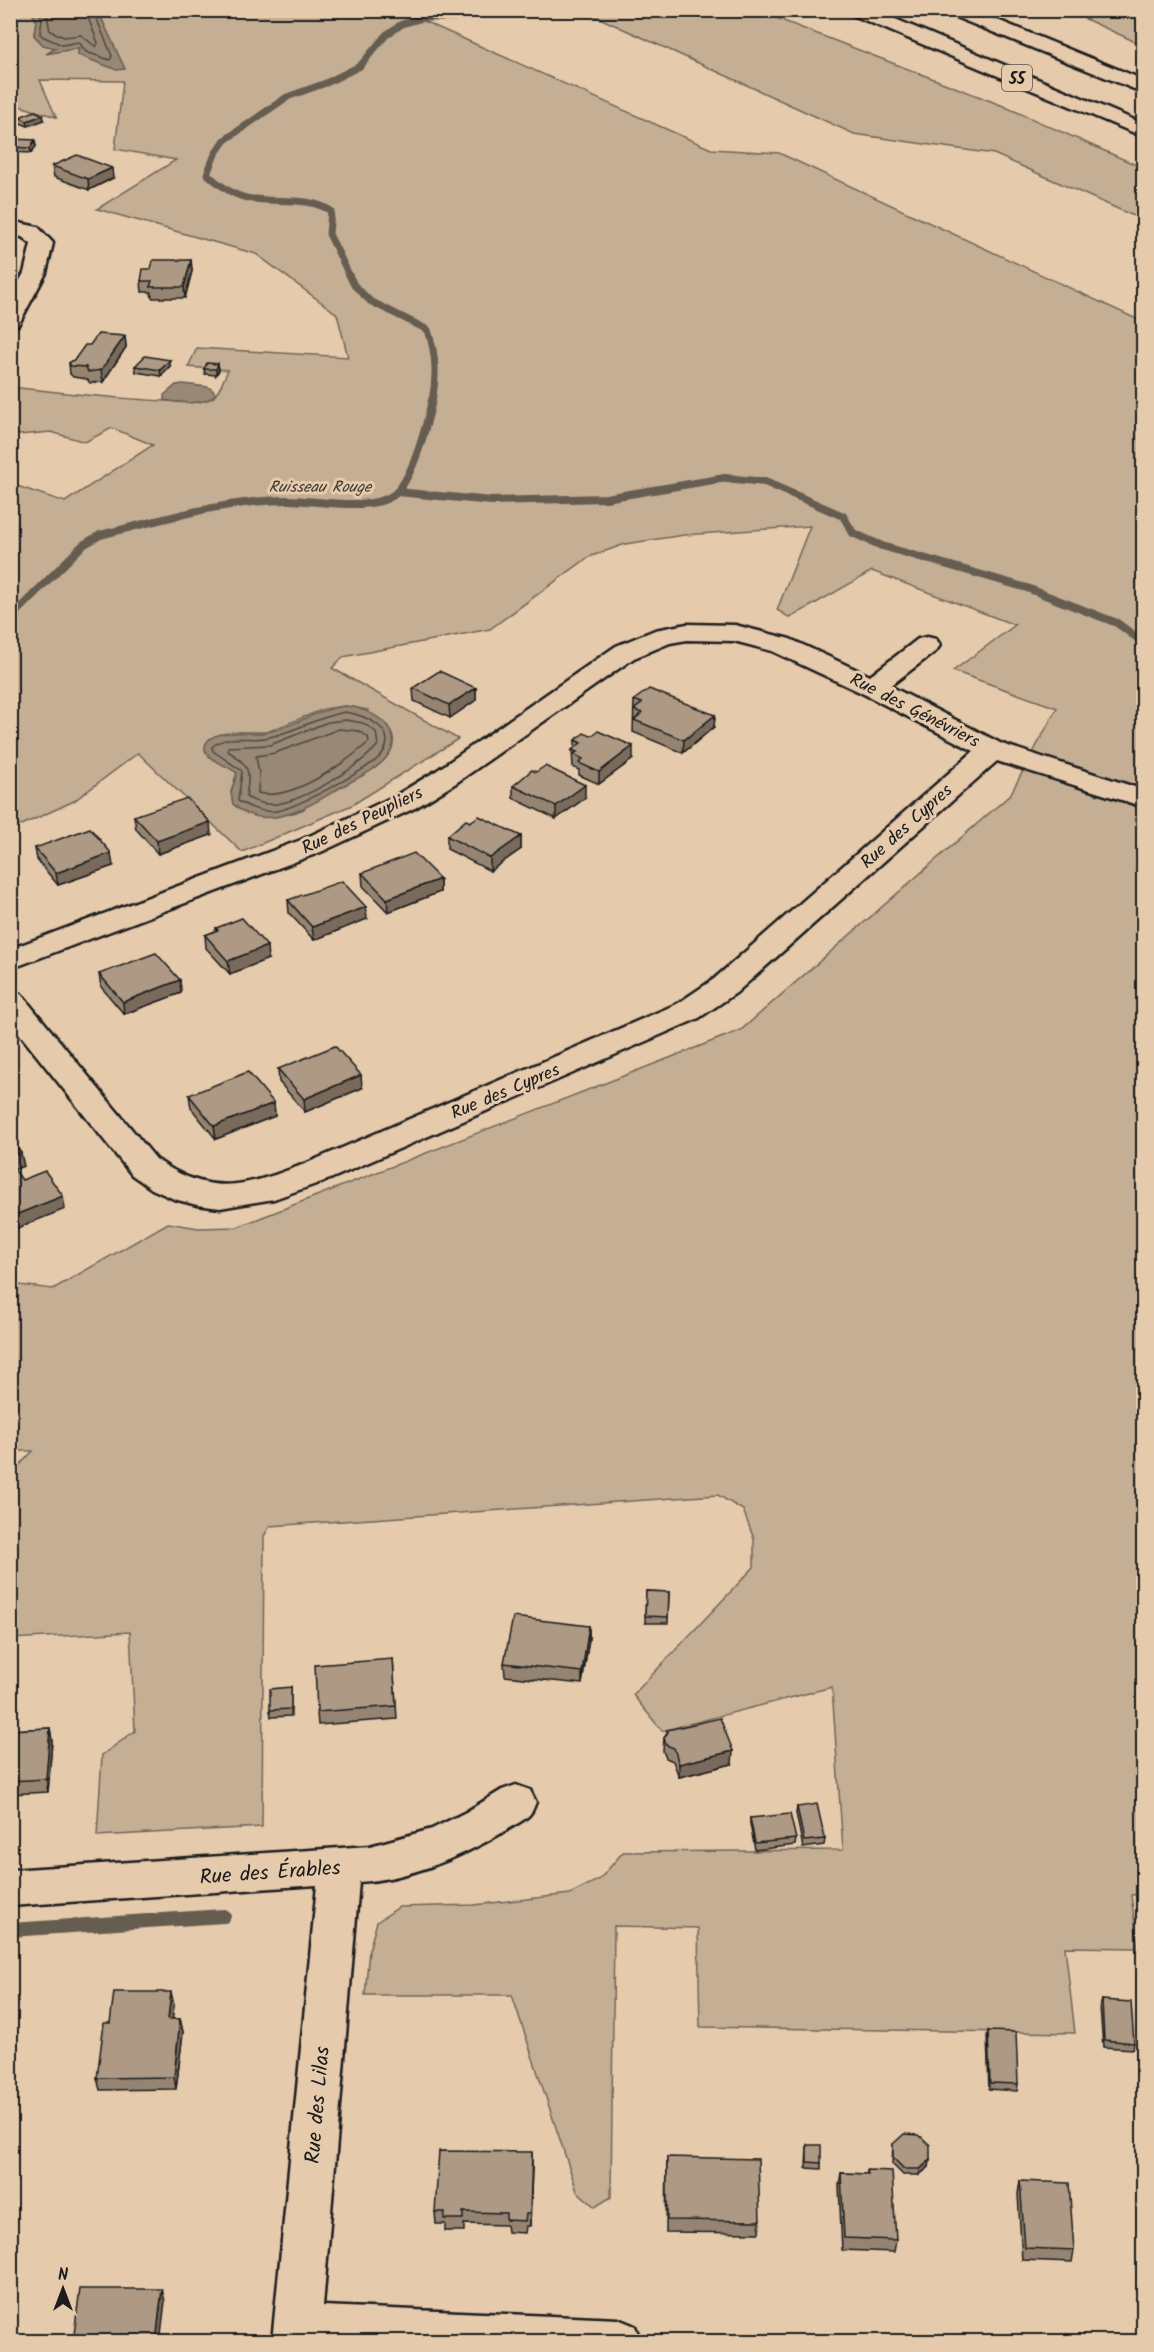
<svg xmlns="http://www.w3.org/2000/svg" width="1154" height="2352" viewBox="0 0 1154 2352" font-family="Kalam,sans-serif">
	<rect width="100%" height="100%" fill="#e5caac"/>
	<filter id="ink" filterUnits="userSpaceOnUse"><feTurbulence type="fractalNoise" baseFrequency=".0167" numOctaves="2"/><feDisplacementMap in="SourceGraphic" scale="12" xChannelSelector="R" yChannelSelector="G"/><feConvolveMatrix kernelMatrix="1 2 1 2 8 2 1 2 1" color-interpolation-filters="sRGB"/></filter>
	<g filter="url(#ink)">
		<!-- green -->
		<g fill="#c4ae94" stroke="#706558" stroke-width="1.5" fill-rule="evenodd">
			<path d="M11 11H31L36 20 34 35C43 49 64 50 79 48L78 52 124 69 98 11H401L711 149 779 153 1143 322 1144 1894 1131 1895 1138 1948 1065 1947 1075 2033 700 2027 698 1928 614 1926 611 2197 595 2207 577 2191 512 1995H365L369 1950 377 1922 399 1907 474 1905 570 1894 600 1879 623 1852 843 1850 832 1687 662 1731 633 1695 754 1567V1539L743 1510 718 1495 270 1526 264 1536 262 1827 97 1836 102 1755 135 1731 130 1632 11 1639V1474L33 1451H11V1284L53 1289 168 1223 198 1228 237 1227 741 1030 1010 795 1057 708 953 671 1015 625 872 571 790 618 777 610 810 526 684 535 625 544 589 557 490 629 343 657 332 668 458 739 352 805 242 852 138 753 74 801 11 830V484L65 502 153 445 112 428 85 442 51 432 19 435 11 430V387C39 390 198 409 212 398 220 393 224 378 228 370L188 367 197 348 348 357 337 314 256 254 97 209 176 160 115 149 123 81 40 80 56 117 13 104 11 108ZM345 706 368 710 304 809C283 818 251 821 233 804L231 792 237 773 232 769V732H267L324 709Z"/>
			<path d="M584 11H758L1001 105 1143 168V220L994 154 854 134Z"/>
			<path d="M1068 11H1143V45L1138 43Z"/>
		</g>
		<!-- water -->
		<g fill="#988875" stroke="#665d51" stroke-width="1.5">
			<path d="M31 11H98L125 69 117 70 78 55 79 48 46 54 56 48 43 45 34 35 36 20Z"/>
			<path d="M183 384 208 387 214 391 215 395C205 406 178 403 164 400V395L176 385Z"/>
			<path d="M345 706C369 707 410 730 386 758 375 771 357 778 343 786 312 804 267 836 233 804L231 792 237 773C229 766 206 760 205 749 204 727 250 734 262 733 291 729 316 709 345 706Z"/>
		</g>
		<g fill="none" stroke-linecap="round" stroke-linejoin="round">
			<!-- shore -->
			<g stroke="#4e4740" stroke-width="1.5">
				<path d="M39 10 42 20 40 34 42 36 62 45 79 42 86 52 110 60 112 56 93 10"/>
				<path d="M46 10 50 31 64 37 81 35 96 47 98 43 85 10"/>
				<path d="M345 712C364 715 400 729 382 754 372 768 295 808 277 811 262 813 251 808 238 801L242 771 213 751 212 747C228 733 246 741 265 738 293 733 317 717 345 712Z"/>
				<path d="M346 720 363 723 376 732 378 745C359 767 311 796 282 803 270 806 257 803 246 797 250 771 251 766 228 751V747L270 745 328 722Z"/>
				<path d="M339 729 359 731 368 737 369 742C345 763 291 802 258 793L259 773 256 756 275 753Z"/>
			</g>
			<!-- stream-far2 -->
			<path stroke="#665d51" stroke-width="7" d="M432 401C437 376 436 355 428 330L370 301 354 285 329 234 331 211C305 194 272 205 243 197 229 193 218 183 207 174L215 154 225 140 287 97 326 83 360 66 386 35 402 24 423 18H454L482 10"/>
			<!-- stream-far1 -->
			<g stroke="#665d51" stroke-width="8">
				<path d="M397 492 492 501 606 498 725 478 765 482 843 516 853 533 882 546 1027 588 1117 623 1144 643"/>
				<path d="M10 618 83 545 100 535C162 520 224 500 289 500 316 500 374 513 396 493 414 475 427 424 432 400"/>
			</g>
			<!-- stream -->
			<path stroke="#665d51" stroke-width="14" d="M10 1930 224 1916"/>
			<defs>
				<g id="minor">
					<path d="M10 221 38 227 53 243 46 273 21 320 18 325 10 327V298L24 273 31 244 22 237 10 234Z"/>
					<path d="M687 624 735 625 790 639 870 676 918 639 927 637 936 639 940 645 936 651 890 686 1002 744 1144 790V807L997 761 736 993 699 1018 330 1179 274 1199 220 1208 197 1205 174 1199 152 1189 132 1175 10 1022V991L21 994 156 1159C212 1199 247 1186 307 1163L677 1004 714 979 974 751 862 693 772 651 734 641 687 640 670 643 634 658 456 783 415 808 321 852 10 969V949L301 840 395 796 436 771 616 646 655 630Z"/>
					<path d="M516 1785 530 1790 536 1802C534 1806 533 1811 530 1814 524 1821 514 1825 507 1830 463 1856 410 1879 359 1882L323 2306 618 2319 635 2326 641 2342H272L317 1885 10 1906V1870L370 1846 432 1829 466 1812 502 1790Z"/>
				</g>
				<g id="motorway">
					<path d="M848 10H874L1144 124V137L850 14Z"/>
					<path d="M946 10H973L1144 80V93L948 14Z"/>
				</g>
			</defs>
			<!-- minor casing -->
			<use href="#minor" stroke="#1c1c1c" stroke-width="5"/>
			<!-- motorway casing -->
			<use href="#motorway" stroke="#1c1c1c" stroke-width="5"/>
			<!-- minor -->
			<use href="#minor" fill="#e5caac" fill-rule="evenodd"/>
			<!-- motorway -->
			<use href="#motorway" fill="#e5caac" fill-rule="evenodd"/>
		</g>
		<!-- wall -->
		<g fill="#958472" stroke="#1c1c1c" stroke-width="1.5">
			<path d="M43 115 44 120 28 126 20 123 19 117Z"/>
			<path d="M10 143 36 146 31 153 10 152Z"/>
			<path d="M52 166 113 178 89 190 54 177Z"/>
			<path d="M191 260 192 271 185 298H152L151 292H142L141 281 151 269Z"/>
			<path d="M125 336 126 347 103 382 90 383 87 379 73 377 70 374 69 363 75 359 90 345Z"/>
			<path d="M218 364 219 370 216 375 205 374 204 369Z"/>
			<path d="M135 366H170L161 376 136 372Z"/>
			<path d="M413 688H476V700L450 718 414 701Z"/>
			<path d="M634 700 715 715 714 727 683 753 633 732Z"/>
			<path d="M575 740 633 759 599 784 579 775V770L573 767 572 750 575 748Z"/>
			<path d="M513 786 585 798 556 819 513 798Z"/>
			<path d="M134 816 211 835 158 854 136 829Z"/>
			<path d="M470 822 521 836V849L490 871 447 849V836Z"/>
			<path d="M35 848 113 866 58 885 37 860Z"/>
			<path d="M362 873 440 879V892L388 912 363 886Z"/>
			<path d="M288 900 367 919 314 940 289 913Z"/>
			<path d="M216 928 268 959 230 974 206 948 205 935 216 931Z"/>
			<path d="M99 974 180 980 181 993 124 1014 101 987Z"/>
			<path d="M278 1069 362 1088 305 1112 279 1082Z"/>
			<path d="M189 1095 274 1103 275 1116 216 1139 191 1108Z"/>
			<path d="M646 1591 669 1592 668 1623H645Z"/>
			<path d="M589 1626V1639L582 1684 505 1676 504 1663Z"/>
			<path d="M393 1659 397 1719 318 1725 317 1712Z"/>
			<path d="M291 1687V1716L271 1717 270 1710Z"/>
			<path d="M50 1728 52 1741 48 1792 10 1794V1730Z"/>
			<path d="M667 1730 732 1764 679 1777 673 1761 666 1758 663 1751 664 1738 667 1734Z"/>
			<path d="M797 1807 825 1839 824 1845 803 1848 796 1813Z"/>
			<path d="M750 1818 796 1839 795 1845 755 1850 750 1824Z"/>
			<path d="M1102 2000 1134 2043 1133 2049 1103 2047 1100 2006Z"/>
			<path d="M174 2005 172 2019H180L183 2032 176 2089 100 2090 97 2078 110 2023Z"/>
			<path d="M988 2031 1018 2084 1017 2091 989 2089 987 2037Z"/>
			<path d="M893 2144 930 2160 929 2167 919 2175H903L892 2164Z"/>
			<path d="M807 2145 821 2163V2169L806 2168Z"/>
			<path d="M667 2157 760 2221 759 2233 666 2232Z"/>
			<path d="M532 2164 530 2226H526L525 2233 507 2232 506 2225 464 2224V2231H445V2224H436L435 2212Z"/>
			<path d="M867 2170 896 2240 894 2252 842 2250 839 2185 841 2173 867 2174Z"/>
			<path d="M1020 2181 1074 2250 1072 2262 1022 2260 1018 2194Z"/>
		</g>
		<!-- shaded-wall -->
		<g fill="#796b5c" stroke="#1c1c1c" stroke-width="1.5">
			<path d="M43 115 44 120 28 126 27 121Z"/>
			<path d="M35 140 36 146 31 153 30 148Z"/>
			<path d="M112 168 113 178 89 190 88 179Z"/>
			<path d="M191 260 192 271 185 298 184 287Z"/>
			<path d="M125 336 126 347 103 382 101 370Z"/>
			<path d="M170 360V366L161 376 160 370Z"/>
			<path d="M218 364 219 370 216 375V369Z"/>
			<path d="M476 688V700L450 718 449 705Z"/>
			<path d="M715 715 714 727 683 753 684 740Z"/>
			<path d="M633 746V759L599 784V772Z"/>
			<path d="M585 785V798L556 819V806Z"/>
			<path d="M210 822 211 835 158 854 157 841Z"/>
			<path d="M521 836V849L490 871V858Z"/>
			<path d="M111 853 113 866 58 885 56 873Z"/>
			<path d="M440 879V892L388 912 387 899Z"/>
			<path d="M366 907 367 919 314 940 312 927Z"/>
			<path d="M267 946 268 959 230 974 228 961Z"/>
			<path d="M180 980 181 993 124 1014 123 1002Z"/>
			<path d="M361 1075 362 1088 305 1112 304 1099Z"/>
			<path d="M274 1103 275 1116 216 1139 214 1126Z"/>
			<path d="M21 1153 24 1166 10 1171V1157Z"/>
			<path d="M63 1196 65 1209 10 1231V1217Z"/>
			<path d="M589 1626V1639L582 1684V1672Z"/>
			<path d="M50 1728 52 1741 48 1792 46 1779Z"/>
			<path d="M733 1751 732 1764 679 1777V1764Z"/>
			<path d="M171 1992 174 2005 171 2032 168 2019Z"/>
			<path d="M180 2019 183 2032 176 2089 174 2077Z"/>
			<path d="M14 2095 16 2101 12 2136 11 2130Z"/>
			<path d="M532 2152V2164L530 2226V2214Z"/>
			<path d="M930 2160 929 2167 919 2175 920 2169Z"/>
			<path d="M162 2289 165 2301 160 2342H156Z"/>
		</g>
		<!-- building -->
		<g fill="#ad9984" stroke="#1c1c1c" stroke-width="1.5">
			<path d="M35 111 43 115 27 121 19 117Z"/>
			<path d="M13 139 35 140 30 148 10 147V143Z"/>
			<path d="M77 155 112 168 88 179 52 166Z"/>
			<path d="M153 260H191L184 287H150L152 281H141L143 269H151Z"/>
			<path d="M98 334 125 336 101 370 88 372 86 367 71 366 69 363 75 359 85 345H90Z"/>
			<path d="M145 356 170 360 160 370 135 366Z"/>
			<path d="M207 363 218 364 216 369H204Z"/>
			<path d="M439 671 476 688 449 705 413 688Z"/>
			<path d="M649 689 715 715 684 740 634 720 642 713 634 710 642 703 634 700Z"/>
			<path d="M598 731 633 746 599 772 579 763 583 759 573 754 577 752 572 750 581 743 575 740 584 733 591 736Z"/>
			<path d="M545 766 585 785 556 806 513 786 532 770 536 772Z"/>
			<path d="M187 798 210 822 157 841 134 816Z"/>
			<path d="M479 816 521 836 490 858 447 836 466 820 470 822Z"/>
			<path d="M90 828 111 853 56 873 35 848Z"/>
			<path d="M414 853 440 879 387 899 362 873Z"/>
			<path d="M342 881 366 907 312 927 288 900Z"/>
			<path d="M242 918 267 946 228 961 205 935 218 930 216 928Z"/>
			<path d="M156 953 180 980 123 1002 99 974Z"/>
			<path d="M335 1046 361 1075 304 1099 278 1069Z"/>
			<path d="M248 1072 274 1103 214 1126 189 1095Z"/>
			<path d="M10 1137 21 1153 10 1157Z"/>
			<path d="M10 1163 22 1180 45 1171 63 1196 10 1217Z"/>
			<path d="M646 1591 669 1592 668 1617 645 1616Z"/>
			<path d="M513 1617 589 1626 582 1672 504 1663Z"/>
			<path d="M393 1659 396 1706 317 1712 315 1665Z"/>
			<path d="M291 1687V1709L270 1710V1689Z"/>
			<path d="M720 1718 733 1751 679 1764 674 1748 666 1745 664 1738 668 1732 667 1730Z"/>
			<path d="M50 1728 46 1779 10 1781V1730Z"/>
			<path d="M817 1804 825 1839 804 1841 797 1807Z"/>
			<path d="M790 1814 796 1839 755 1843 750 1818Z"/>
			<path d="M114 1992H171L168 2019H180L174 2077 97 2078 104 2023H110Z"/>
			<path d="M1102 2000 1131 2002 1134 2043 1104 2040Z"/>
			<path d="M988 2031 1016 2032 1018 2084 990 2083Z"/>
			<path d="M10 2095H14L10 2130Z"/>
			<path d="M904 2134 919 2135 930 2145V2160L920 2169H904L893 2158V2144Z"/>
			<path d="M807 2145H821V2163L807 2162Z"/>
			<path d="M439 2151 532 2152 530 2214H526L525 2221 506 2220V2213L463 2212V2219H444L445 2212H435Z"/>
			<path d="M667 2157 758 2159 760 2221 667 2220Z"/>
			<path d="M867 2170 892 2171 896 2240 844 2238 841 2173 868 2174Z"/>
			<path d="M1020 2181 1069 2183 1074 2250 1025 2248Z"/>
			<path d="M80 2289H162L156 2342H73Z"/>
		</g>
	</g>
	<g text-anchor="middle" stroke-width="6" stroke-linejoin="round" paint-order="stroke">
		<!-- shield labels -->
		<rect fill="#e5caac" stroke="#585047" stroke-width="1.5" x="1002" y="65" width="30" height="26" rx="4.5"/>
		<g font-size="16" font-weight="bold" fill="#1c1c1c">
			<text x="1017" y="84">55</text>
		</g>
		<!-- far-water labels -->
		<g font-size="16" font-style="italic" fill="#413c37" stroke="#e5caac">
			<text x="320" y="492">Ruisseau Rouge</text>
		</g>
		<!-- street labels -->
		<g font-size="18" fill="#1c1c1c" stroke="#e5caac">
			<text transform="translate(915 710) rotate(27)" y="6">Rue des Génévriers</text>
			<text transform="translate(362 820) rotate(-26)" y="6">Rue des Peupliers</text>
			<text transform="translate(906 826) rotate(-42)" y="6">Rue des Cypres</text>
			<text transform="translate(505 1091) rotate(-23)" y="6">Rue des Cypres</text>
		</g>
		<!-- near-street labels -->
		<g font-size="21" fill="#1c1c1c" stroke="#e5caac">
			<text transform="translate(270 1872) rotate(-4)" y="7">Rue des Érables</text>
			<text transform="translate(317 2105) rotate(-85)" y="7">Rue des Lilas</text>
		</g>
	</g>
	<!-- margin -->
	<rect width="1154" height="2352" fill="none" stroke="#e5caac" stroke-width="36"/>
	<rect x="18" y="18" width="1118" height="2316" fill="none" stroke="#1c1c1c" stroke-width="2" filter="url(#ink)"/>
	<!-- north arrow -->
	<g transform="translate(63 2289)" stroke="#e5caac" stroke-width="4.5" paint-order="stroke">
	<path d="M0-4.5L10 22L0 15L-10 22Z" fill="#1c1c1c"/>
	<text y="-9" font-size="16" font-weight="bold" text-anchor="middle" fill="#1c1c1c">N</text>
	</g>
</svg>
